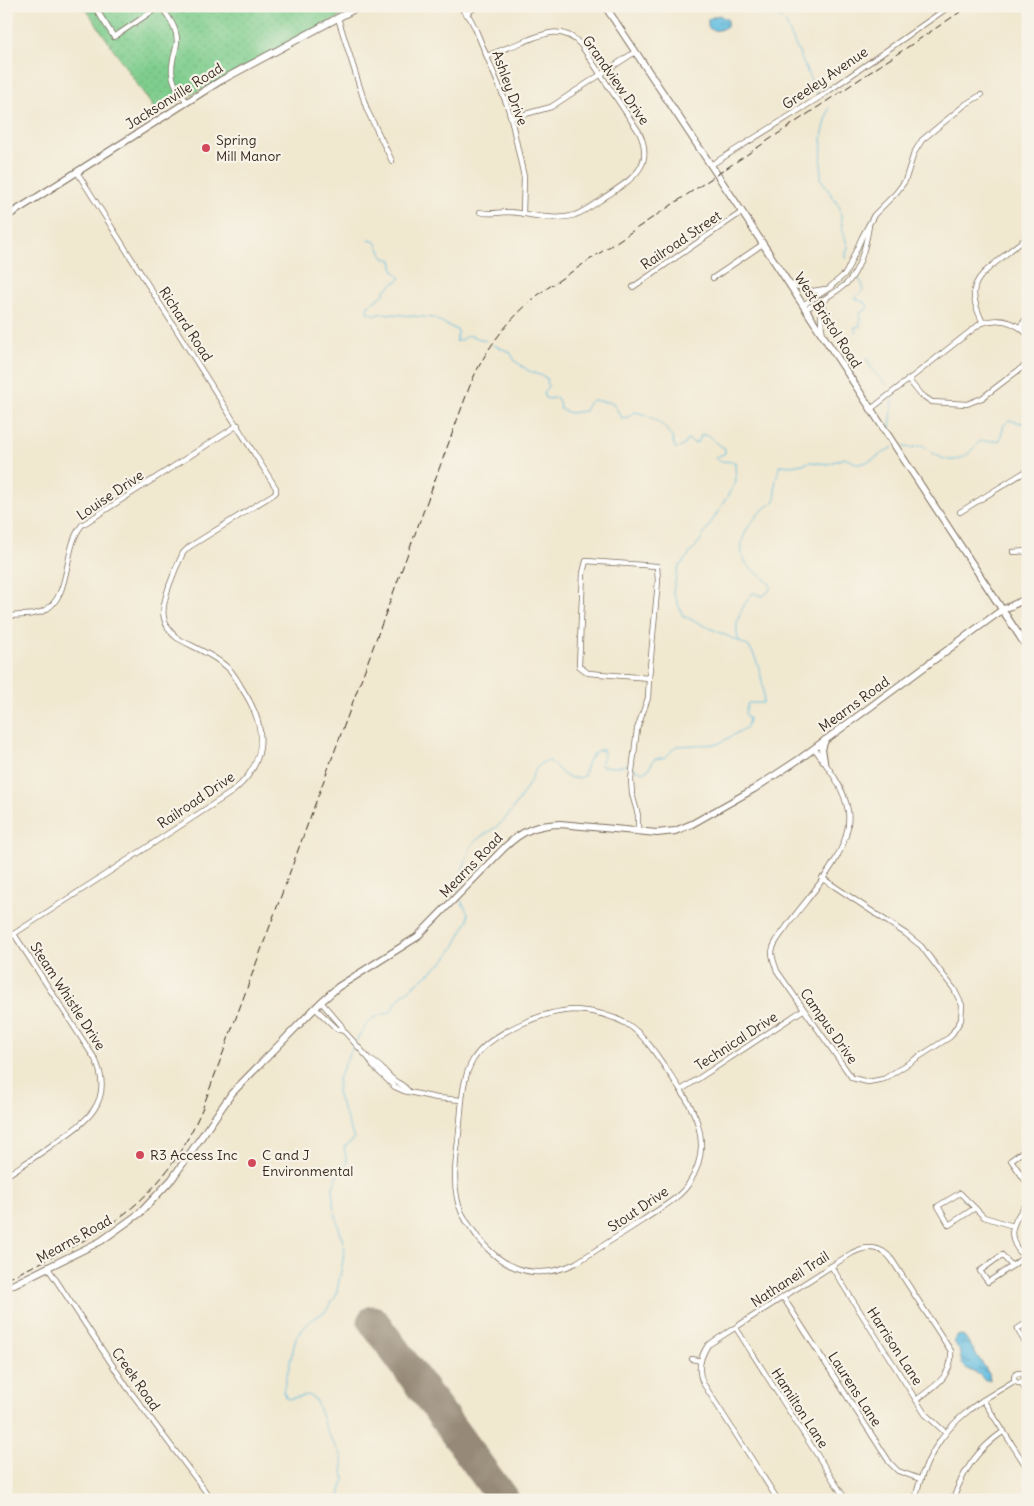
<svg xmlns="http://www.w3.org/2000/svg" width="1034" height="1506" viewBox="0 0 1034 1506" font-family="Delius,sans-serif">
	<defs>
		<pattern id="grass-dots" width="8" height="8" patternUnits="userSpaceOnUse" patternTransform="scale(1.25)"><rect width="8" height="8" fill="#7ecd8d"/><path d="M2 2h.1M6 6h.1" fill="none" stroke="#6eb079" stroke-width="1.8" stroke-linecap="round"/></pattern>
		<pattern id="water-ripples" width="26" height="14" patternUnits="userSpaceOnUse" patternTransform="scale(1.25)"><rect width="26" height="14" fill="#63bee1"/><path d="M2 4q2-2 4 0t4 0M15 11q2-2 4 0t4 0" fill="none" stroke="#539bb6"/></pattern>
	</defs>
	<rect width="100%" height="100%" fill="#f7f3e8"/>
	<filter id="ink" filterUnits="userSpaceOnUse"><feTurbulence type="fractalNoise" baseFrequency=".02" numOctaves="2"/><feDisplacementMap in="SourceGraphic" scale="10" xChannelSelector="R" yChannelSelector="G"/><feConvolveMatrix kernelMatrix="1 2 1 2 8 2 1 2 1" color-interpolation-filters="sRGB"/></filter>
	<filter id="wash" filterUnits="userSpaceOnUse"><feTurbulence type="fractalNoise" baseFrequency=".0096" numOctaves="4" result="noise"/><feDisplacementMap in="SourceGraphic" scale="20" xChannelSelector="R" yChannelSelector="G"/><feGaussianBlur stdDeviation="1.12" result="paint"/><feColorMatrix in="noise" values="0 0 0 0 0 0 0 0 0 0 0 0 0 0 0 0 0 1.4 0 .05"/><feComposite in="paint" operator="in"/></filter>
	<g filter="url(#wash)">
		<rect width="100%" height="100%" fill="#f1e8d0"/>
		<!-- grass -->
		<path fill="url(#grass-dots)" stroke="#5c7c56" d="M84 6H360L157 113Z"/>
		<!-- water -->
		<g fill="url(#water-ripples)" stroke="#4f7480">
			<path d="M719 15 728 20 727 26C721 30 714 33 708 27V19Z"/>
			<path d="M962 1335 965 1337 989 1374 990 1380H984L980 1375 966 1368 962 1364 959 1350 954 1341 957 1336Z"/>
		</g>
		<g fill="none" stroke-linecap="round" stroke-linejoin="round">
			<!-- stream -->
			<g stroke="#63bee1" stroke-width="1">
				<path d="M776 6 775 13 786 24 817 94"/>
				<path d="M829 108 822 137 821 179 840 208 842 227 848 248 846 253V259"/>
				<path d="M369 240 376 242 384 258 392 260 394 271 401 278 385 290 384 294 375 301 368 305 367 312 376 315 382 313 433 318 457 330 458 332 456 342 461 340 468 335 486 341"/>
				<path d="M857 332 854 328 860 326V313L866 310 868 307 866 303 856 299V297L863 290V286L858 277"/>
				<path d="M866 357 873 371 887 385"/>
				<path d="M893 400 890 427 896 441"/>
				<path d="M898 442C904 450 913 448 922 445 936 456 952 468 969 453 973 449 976 445 980 441H997L1000 440 1004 425 1009 420 1021 423 1028 421"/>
				<path d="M739 641C732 623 742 608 752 593L763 596 768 592 771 587C765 574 751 573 744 560 735 540 752 519 766 507 768 505 771 505 773 503 777 499 775 493 775 488 775 480 778 472 780 465L792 466 811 462 828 464 844 458 859 464 870 461 893 447"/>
				<path d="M457 891C457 886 469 848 473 844 480 835 493 831 501 823 511 813 521 798 528 785 533 777 535 764 546 761 555 758 561 786 584 776 586 765 588 757 598 750H603L604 754 600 764 602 766 614 767 626 765 643 772 649 769 654 759 666 757 676 746 718 744 747 727 749 719 745 713 748 703H763C765 687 759 660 749 647 746 644 692 620 683 616L673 592 678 568 700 541 736 482 735 462 718 461 715 458 725 453V449L707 435H701L699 441 694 443 688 439 683 446 676 449C673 444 673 438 670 434 663 423 648 414 635 412L628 417 622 418 613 403 592 400 588 404 585 411 570 413 560 409 559 401 556 397 550 399 545 398 543 392 548 387 547 378 529 371 515 361 510 352 493 345"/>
				<path d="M356 1041 365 1026 373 1018 390 1012 401 996 444 961 453 949 468 920V913L459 897"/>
				<path d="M339 1500 344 1480 342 1457 326 1430 318 1406 314 1398 307 1395 288 1399 283 1392 296 1337 312 1319 325 1312 336 1296 345 1250 333 1205V1187L338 1174 347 1163 344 1147 354 1139 337 1093 338 1079 354 1044"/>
			</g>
			<!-- runway -->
			<path stroke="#968977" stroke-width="31" d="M373 1321 504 1500"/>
		</g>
	</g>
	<g filter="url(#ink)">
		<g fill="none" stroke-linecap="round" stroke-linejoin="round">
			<defs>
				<g id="street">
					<path d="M94 6 114 37 160 6"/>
					<path d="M161 6C168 17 177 27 177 41 177 47 174 54 173 60 169 78 176 88 187 102"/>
					<path d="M459 6 470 18 475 28 507 105 511 118 524 177 523 214"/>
					<path d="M466 14 477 6"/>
					<path d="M338 18 367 110 392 161"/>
					<path d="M511 118 551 107 635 52"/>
					<path d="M711 165 820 97 950 6"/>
					<path d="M480 212C489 215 498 212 508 212 529 213 554 222 575 215 586 211 596 203 605 197 630 180 656 167 639 132L581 45C563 25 545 33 523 42 511 46 499 51 487 56"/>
					<path d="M713 278 763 244"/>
					<path d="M789 284 813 291 825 289"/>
					<path d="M633 287 742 212"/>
					<path d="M803 305 829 288 846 273 862 237 874 215 896 193 905 181 914 153 922 140 966 104 981 95"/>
					<path d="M806 309C820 301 837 293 849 281 861 267 866 244 869 226"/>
					<path d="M983 323C967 290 972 281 999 260 1008 252 1017 244 1028 238"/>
					<path d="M1020 327 1028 316"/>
					<path d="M823 334C820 321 819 308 827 298"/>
					<path d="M908 379 920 394 932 402 967 404 982 398 1028 363"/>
					<path d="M871 409 981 323C999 317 1015 321 1028 335"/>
					<path d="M960 512 1028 470"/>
					<path d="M1013 552 1028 551"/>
					<path d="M586 561 657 566 658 581 649 678 588 673 579 666 583 573Z"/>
					<path d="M6 616C17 615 31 616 41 612 73 600 62 548 82 525L238 425"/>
					<path d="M814 748C828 767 844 787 848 811 854 851 809 895 787 926 782 934 773 942 772 952 772 958 775 965 777 971L852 1078 868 1082 884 1079 950 1037 961 1020 962 1005 954 989 921 946 906 934 822 878"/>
					<path d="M638 832V815L632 794 631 780 637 729 648 698 649 678"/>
					<path d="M6 939 232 792C269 762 267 727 243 690 239 683 235 676 230 670 216 656 195 648 177 638 171 633 166 627 164 618 160 603 176 567 183 553L189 547 274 494 276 492V488L77 172"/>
					<path d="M321 1002 341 1025 344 1031 370 1060 373 1066 395 1087 404 1091 418 1094 437 1098 462 1100"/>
					<path d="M315 1008 337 1029 344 1031"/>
					<path d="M576 1010C595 1011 611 1015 627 1024 644 1035 654 1051 665 1067 691 1104 718 1140 688 1185 677 1200 659 1209 643 1220 621 1234 598 1249 576 1263 532 1284 497 1267 472 1229 465 1220 459 1210 457 1198 452 1174 458 1147 460 1122 462 1102 462 1078 473 1060 489 1033 546 1010 576 1010Z"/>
					<path d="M370 1060C380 1063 386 1075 395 1081 400 1084 405 1086 408 1091"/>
					<path d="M681 1090 803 1010"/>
					<path d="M1028 1148 1011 1160 1024 1179 1028 1176"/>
					<path d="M6 1176C21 1166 37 1156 52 1145 84 1123 116 1103 95 1059L14 934"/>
					<path d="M960 1193 975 1208 949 1225 938 1206Z"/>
					<path d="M1028 1202C1010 1224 1004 1240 1028 1260"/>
					<path d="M975 1208 984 1217 1013 1226"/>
					<path d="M1002 1255 1012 1266 988 1282 980 1271Z"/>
					<path d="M831 1266 925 1414 946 1433"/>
					<path d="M1012 1266 1024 1257"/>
					<path d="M48 1268 127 1387 212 1500"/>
					<path d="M783 1297 890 1463 898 1471 920 1479"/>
					<path d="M1028 1322 1017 1329 1028 1347"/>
					<path d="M736 1328 846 1500"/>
					<path d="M692 1359 701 1361"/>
					<circle cx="1019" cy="1378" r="5"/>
					<path d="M1021 1383 1028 1394"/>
					<path d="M983 1400 1028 1469"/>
					<path d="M778 1500 703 1383C697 1370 700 1357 708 1345L852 1253C867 1245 882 1246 892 1260L951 1351C953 1376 934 1387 916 1400"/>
					<path d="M915 1500C922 1465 940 1433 968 1411 982 1399 999 1391 1014 1381"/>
					<path d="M953 1500C963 1470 978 1449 1004 1431"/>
				</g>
				<g id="secondary">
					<path d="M605 6 742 212 1028 649"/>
					<path d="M6 217 220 81 360 6"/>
					<path d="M824 761 822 749 825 740"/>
					<path d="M6 1288 101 1241 140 1213 172 1179 232 1093 321 1002 338 987 417 937 505 847C523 830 536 825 560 824L657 833 675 831 692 824 754 789 801 758 980 626 1002 610 1028 598"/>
				</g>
			</defs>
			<!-- street casing -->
			<use href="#street" stroke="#7b6c5c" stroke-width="6"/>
			<!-- secondary casing -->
			<use href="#secondary" stroke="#7b6c5c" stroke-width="8"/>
			<!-- street -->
			<use href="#street" stroke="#fff" stroke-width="4.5"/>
			<!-- secondary -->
			<use href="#secondary" stroke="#fff" stroke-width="6"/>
			<!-- rail -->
			<path stroke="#3b2a1e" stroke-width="1" stroke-dasharray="8 4" stroke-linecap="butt" d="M6 1279C100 1235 160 1208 203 1107L469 388C485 348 509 318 543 291L969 6"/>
		</g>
	</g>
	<!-- markers -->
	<g fill="#d1495b" stroke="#f7f3e8" stroke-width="2">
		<circle cx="206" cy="148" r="5"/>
		<circle cx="140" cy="1155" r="5"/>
		<circle cx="252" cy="1163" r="5"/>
	</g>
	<g text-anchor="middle" stroke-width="4.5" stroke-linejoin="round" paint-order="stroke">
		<!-- street labels -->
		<g font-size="14" fill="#3b2a1e" stroke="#f7f3e8">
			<text transform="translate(825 78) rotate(-34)" y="5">Greeley Avenue</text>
			<text transform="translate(616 80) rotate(55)" y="5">Grandview Drive</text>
			<text transform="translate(510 88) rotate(70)" y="5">Ashley Drive</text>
			<text transform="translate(174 96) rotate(-32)" y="5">Jacksonville Road</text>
			<text transform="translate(681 240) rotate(-34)" y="5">Railroad Street</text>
			<text transform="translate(828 320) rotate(57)" y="5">West Bristol Road</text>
			<text transform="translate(186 324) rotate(57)" y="5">Richard Road</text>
			<text transform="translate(110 495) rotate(-34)" y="5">Louise Drive</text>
			<text transform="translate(854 704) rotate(-36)" y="5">Mearns Road</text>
			<text transform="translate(196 800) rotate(-34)" y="5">Railroad Drive</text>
			<text transform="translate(471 865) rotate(-46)" y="5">Mearns Road</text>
			<text transform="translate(68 996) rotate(57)" y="5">Steam Whistle Drive</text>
			<text transform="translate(829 1026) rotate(55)" y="5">Campus Drive</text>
			<text transform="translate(736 1041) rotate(-33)" y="5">Technical Drive</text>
			<text transform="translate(638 1209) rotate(-34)" y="5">Stout Drive</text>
			<text transform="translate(74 1239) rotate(-29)" y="5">Mearns Road</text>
			<text transform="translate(790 1279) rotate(-33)" y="5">Nathaneil Trail</text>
			<text transform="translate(895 1346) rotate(57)" y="5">Harrison Lane</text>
			<text transform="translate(136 1379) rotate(55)" y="5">Creek Road</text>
			<text transform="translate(855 1389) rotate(57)" y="5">Laurens Lane</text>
			<text transform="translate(800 1408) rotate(57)" y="5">Hamilton Lane</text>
		</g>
		<!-- poi labels -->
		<g font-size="14" fill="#3b2a1e" stroke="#f7f3e8" text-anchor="start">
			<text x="216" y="145">Spring<tspan x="216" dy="16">Mill Manor</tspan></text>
			<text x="150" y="1160">R3 Access Inc</text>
			<text x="262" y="1160">C and J<tspan x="262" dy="16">Environmental</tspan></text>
		</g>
	</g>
	<!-- margin -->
	<rect width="1034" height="1506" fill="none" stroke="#f7f3e8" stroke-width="25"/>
</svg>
